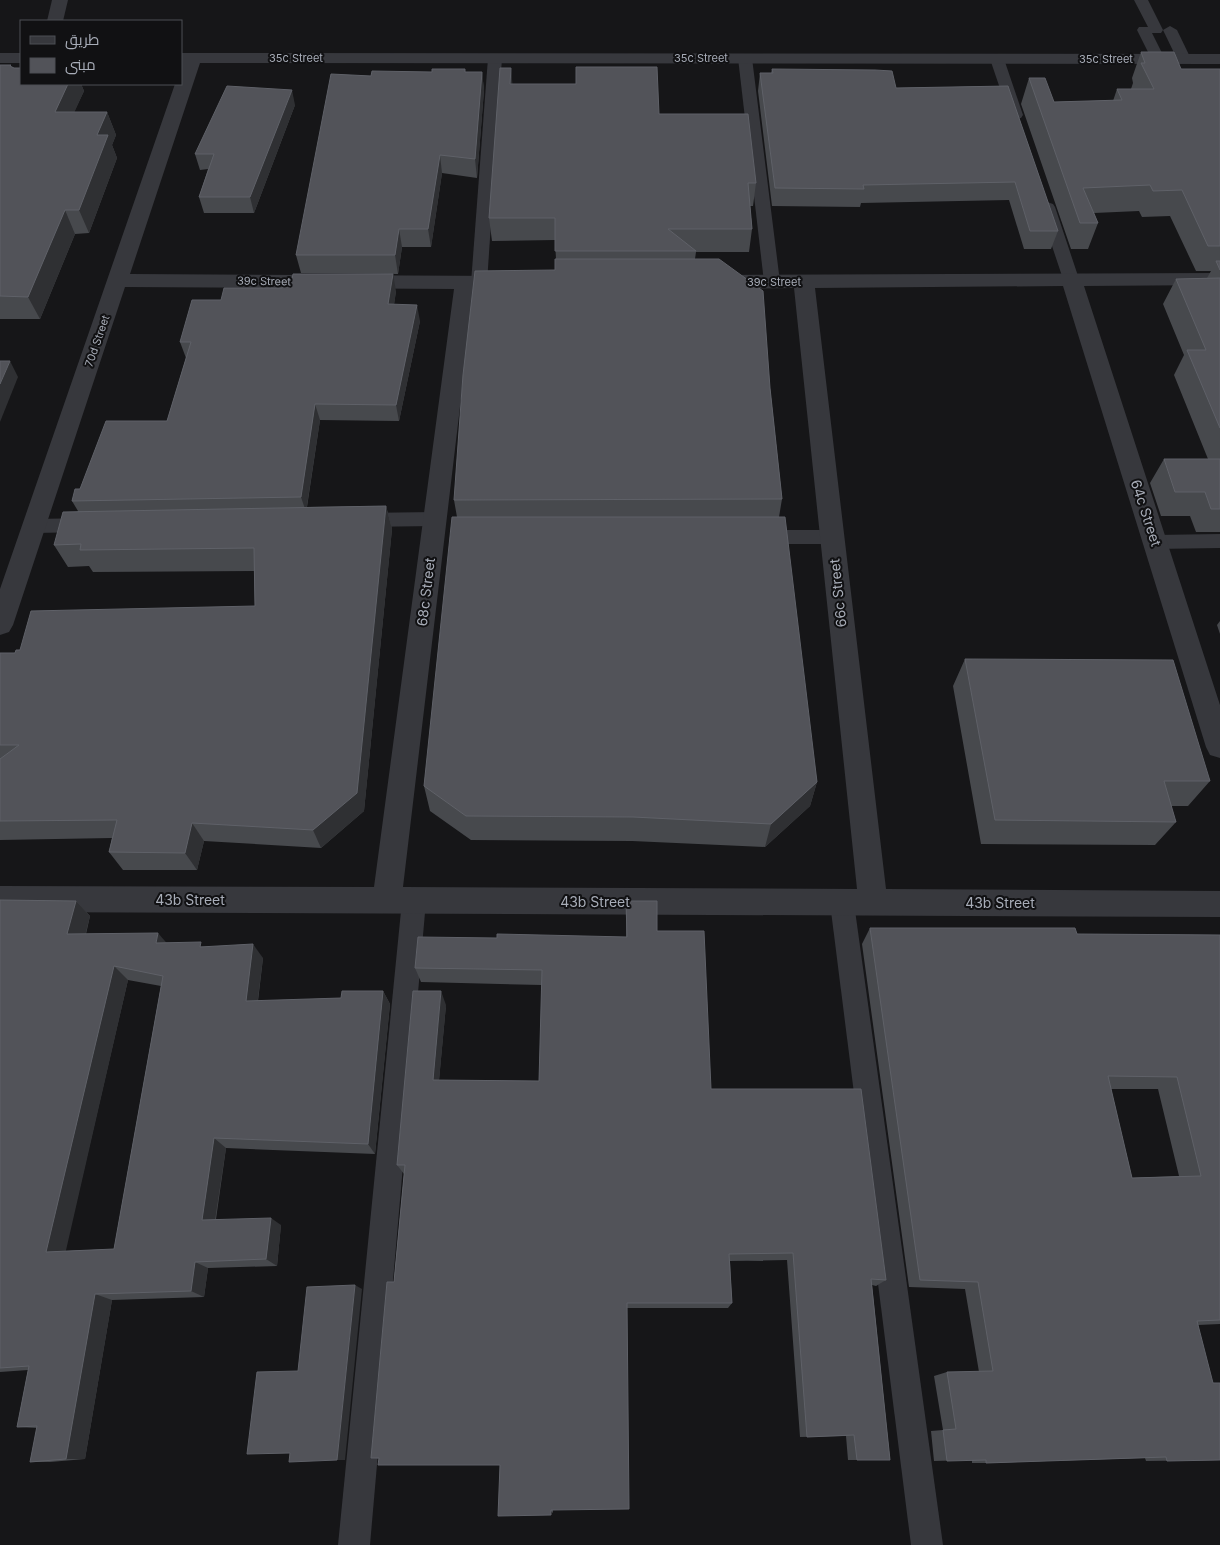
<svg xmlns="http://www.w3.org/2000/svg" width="1220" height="1545" viewBox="0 0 1220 1545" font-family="Inter,Cairo,sans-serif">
	<rect width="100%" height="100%" fill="#161618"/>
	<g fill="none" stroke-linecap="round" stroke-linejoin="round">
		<!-- service -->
		<g fill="#37383d" fill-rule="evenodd">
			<path d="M1134 0H1148L1163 30 1161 33H1152L1165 59 1163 62H1153L1137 30 1139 27H1148Z"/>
			<path d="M1170 26 1177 30 1191 59 1189 62H1179L1177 59 1163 30Z"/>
			<path d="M495 54 502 58 487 283 485 287 479 288 473 287 471 283 488 58Z"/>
			<path d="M745 54 752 58 780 282 778 286 772 287 766 286 764 282 738 58Z"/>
			<path d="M997 55 1002 56 1004 59 1023 115 1021 118H1011L1009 115 990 59 992 56Z"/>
			<path d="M1047 202 1053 204 1055 207 1079 279 1077 283 1071 284 1065 283 1063 279 1039 207 1041 204Z"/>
			<path d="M436 512 443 514 446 519 443 524 436 526 360 527 353 525 350 520 353 515 360 513Z"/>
			<path d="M90 518 97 520 100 525 97 530 90 532 34 533 27 531 24 526 27 521 34 519Z"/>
			<path d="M756 530H832L839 532 842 537 839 542 832 544H756L749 542 746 537 749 532Z"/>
			<path d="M1220 534V548L1155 549 1148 547 1145 542 1148 537 1155 535Z"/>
			<path d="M414 890 422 893 426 901 370 1545H338L402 901 406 893Z"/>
			<path d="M842 892 850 895 854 903 943 1545H911L830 903 834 895Z"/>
		</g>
		<!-- minor -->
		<g fill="#37383d" fill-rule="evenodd">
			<path d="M52 0H68L63 21H47Z"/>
			<rect x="0" y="53" width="21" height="10"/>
			<path d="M181 53 1220 54V64L200 63 130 274 511 276 518 278 521 283 518 288 511 290 474 289 403 887 857 889 794 288 714 289 707 287 704 282 707 277 714 275 1220 273V285L1084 286 1220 705V758L1210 755 1206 747 1063 286 815 288 886 889 1220 891V917L0 912V886L374 887 454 289 125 287 13 625 9 632 0 635V589L175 84H181Z"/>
		</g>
	</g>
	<!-- wall -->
	<g fill="#47494d" fill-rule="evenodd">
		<path d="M1141 52 1181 69H1220V532H1196L1190 516H1161L1150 483 1164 459H1208L1174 375 1184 355 1163 304 1176 279 1207 278 1211 271H1196L1170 216 1142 217 1139 211 1094 213 1098 223 1088 249H1071L1021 104 1029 78 1054 102 1113 101 1117 89H1131L1133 83 1132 78Z"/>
		<path d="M0 65 12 67 21 84H81L84 91 74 112H107L116 135 112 145 117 158 89 233 75 234 40 319H0Z"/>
		<path d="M511 68 512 84 659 114 756 183 753 206H750L752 229 749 252H696L695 259 770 388 782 499 779 517 817 782 810 806 765 847 632 841 471 840 430 811 424 786 457 517 454 500 555 270 556 259 555 240 492 241 489 218Z"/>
		<path d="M772 69 896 88 1008 86 1058 231 1051 249H1024L1009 200 861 203 860 207 772 206 758 91 760 73H771Z"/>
		<path d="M466 72H482L484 90 477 178 442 173 431 247H402L398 274 301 273 296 255 371 76Z"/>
		<path d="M295 105 254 213H204L199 197 208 169 200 170 195 154Z"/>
		<path d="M396 291 394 304 420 321 399 421 320 420 307 507 386 506 392 529 364 811 321 848 204 841 197 870H123L109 852 112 838 0 840V653H15L20 650 255 606 254 571 93 572 89 566 68 567 54 545 78 511 72 501 80 489 167 421 186 358 180 342 221 300Z"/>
		<path d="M1220 621V634L1217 625Z"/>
		<path d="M965 659 1210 781 1188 806H1171L1176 822 1155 845 981 844 953 686Z"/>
		<path d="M0 900 76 901 90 916 86 934 205 947 263 958 258 1001 341 998 383 991 390 1004 375 1154 226 1148 216 1219 281 1225 277 1266 208 1268 204 1297 112 1300 85 1459 50 1462H30L37 1428 17 1427 28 1370 0 1372ZM128 980 161 986 114 1249 65 1251Z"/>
		<path d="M626 901 657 931 711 1089 886 1280 876 1286 872 1285 890 1460H848L846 1436 800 1437 787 1260 730 1261 732 1303 728 1308H627L553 1510V1513L500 1465 371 1458 394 1282 404 1174 397 1165 446 1005 439 1080 539 1081 542 985 421 982 415 968 497 938 626 937Z"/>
		<path d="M870 928 1077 934 1220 935V1324L1198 1325 1220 1460 1146 1461 1145 1458 986 1463H972V1460L934 1461 931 1431 943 1430 934 1376 947 1372H979L965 1289 909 1287 862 944ZM1111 1089H1158L1179 1176 1132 1178Z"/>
	</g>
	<!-- shaded-wall -->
	<g fill="#2f3033">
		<path d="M511 68 513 90 510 84Z"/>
		<path d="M482 72 484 90 477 178 475 159Z"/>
		<path d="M68 84H81L84 91 64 135 55 112Z"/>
		<path d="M292 90 295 105 254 213 250 197Z"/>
		<path d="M107 112 116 135 112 145 117 158 89 233 79 210 97 135Z"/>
		<path d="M440 155 442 173 431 247 428 229Z"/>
		<path d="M65 210 75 234 40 319 28 297Z"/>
		<path d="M399 229 402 247 398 274 395 255Z"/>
		<path d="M393 274 396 291 392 320 388 304Z"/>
		<path d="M417 305 420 321 399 421 396 405Z"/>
		<path d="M10 361 18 377 0 422V384Z"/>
		<path d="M315 404 320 420 306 512 301 497Z"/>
		<path d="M386 506 392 529 364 811 321 848 313 830Z"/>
		<path d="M817 782 810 806 765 847 771 824Z"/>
		<path d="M192 823 204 841 197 870 185 853Z"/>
		<path d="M76 901 90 916 82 948 67 934Z"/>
		<path d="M158 933 171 948 156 943Z"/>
		<path d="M253 944 263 958 256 1014 246 1001Z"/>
		<path d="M114 966 128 980 64 1259 46 1252Z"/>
		<path d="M383 991 390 1004 375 1154 368 1144Z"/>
		<path d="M441 991 446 1005 438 1092 433 1080Z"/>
		<path d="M214 1138 226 1148 214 1227 202 1220Z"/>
		<path d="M271 1218 281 1225 277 1266 266 1259Z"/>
		<path d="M195 1262 208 1268 204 1297 191 1291Z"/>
		<path d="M355 1285 362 1289 345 1460H337Z"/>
		<path d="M95 1294 112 1300 85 1459H66Z"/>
	</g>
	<!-- building -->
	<g fill="#525359" stroke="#5f6168" fill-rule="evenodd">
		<path d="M1141 52H1174L1181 69H1220V246H1208L1182 190 1153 191 1150 185 1083 188 1098 223H1080L1029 78H1045L1054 102 1122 100 1117 89H1154L1141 63H1145Z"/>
		<path d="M0 65H11L10 66 14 68H21V84H68L55 112H107L97 135H108L79 210H65L28 297 0 296Z"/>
		<path d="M576 67H657L659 114H748L756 183H748L752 229H668L696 251H555V218H489L500 68H511L510 84H576Z"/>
		<path d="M432 69H465V72H482L475 159 440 155 428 229H399L395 255H296L331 74 371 76 372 71 432 72Z"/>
		<path d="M772 69 875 70 892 71 896 88 1008 86 1058 231H1030L1015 182 863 185 864 189 775 188 760 73H773Z"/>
		<path d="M227 86 292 90 250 197H199L214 154H195Z"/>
		<path d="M555 259H719L763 291 770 388 782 499 454 500 463 375 475 271 555 270Z"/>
		<path d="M1216 261H1220V270Z"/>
		<path d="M293 274H393L388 304 417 305 396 405 315 404 301 497 72 501 75 489H80L106 421H167L191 342H180L192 300H221L224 288H282L283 285 291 284Z"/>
		<path d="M1220 278V428L1187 350H1206L1176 279Z"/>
		<path d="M0 361H10L0 384Z"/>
		<path d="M1164 459H1220V509H1211L1205 492H1175Z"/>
		<path d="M386 506 357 793 313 830 192 823 185 853 109 852 117 820 0 821V759L19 745H0V653H15L16 650H20L31 611 255 606 254 548 80 550 81 544 54 545 63 512Z"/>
		<path d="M452 517H785L817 782 771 824 633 817 466 816 424 786Z"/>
		<path d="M965 659 1173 660 1210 781H1164L1176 822 995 820Z"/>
		<path d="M0 900 76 901 67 934 158 933 156 943 201 942 200 947 253 944 246 1001 341 998 342 991H383L368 1144 214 1138 202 1220 271 1218 266 1259 195 1262 191 1291 95 1294 66 1459 30 1462 37 1426 17 1427 29 1366 0 1368ZM114 966 163 976 114 1249 46 1252Z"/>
		<path d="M626 901H657V931H704L711 1089H861L886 1280 871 1279 890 1460H857L854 1435 807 1437 793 1253 729 1254 732 1303H627L629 1509 551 1510V1515L498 1516 500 1465H378L379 1458H371L387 1282H394L405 1165H397L413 991H441L433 1080 539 1081 542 970 415 968 418 937 497 938V934L627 937Z"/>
		<path d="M870 928H1075L1077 934 1220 935V1320L1197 1321 1213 1383H1220V1460L1167 1461 1166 1457 986 1463V1460L947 1461 943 1430 956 1429 947 1372 993 1371 978 1282 920 1280ZM1108 1076 1177 1077 1201 1176 1132 1178Z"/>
		<path d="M355 1285 337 1460 289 1462 290 1453 247 1454 257 1372 298 1371 307 1287Z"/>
	</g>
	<g text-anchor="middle" stroke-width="4" stroke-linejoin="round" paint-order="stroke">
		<!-- far-street labels -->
		<g font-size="11" fill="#a8adb8" stroke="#111113">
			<text x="296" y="62">35c Street</text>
			<text x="701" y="62">35c Street</text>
			<text x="1106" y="63">35c Street</text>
			<text transform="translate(264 281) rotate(1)" y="4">39c Street</text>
			<text x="774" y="286">39c Street</text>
			<text transform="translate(97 341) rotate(-71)" y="4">70d Street</text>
		</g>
		<!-- street labels -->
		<g font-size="14" fill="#a8adb8" stroke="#111113">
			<text transform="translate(1146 513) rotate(72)" y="5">64c Street</text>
			<text transform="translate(426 592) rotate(-83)" y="5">68c Street</text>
			<text transform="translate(838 593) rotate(-96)" y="5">66c Street</text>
			<text x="190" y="905">43b Street</text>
			<text x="595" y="907">43b Street</text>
			<text x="1000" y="908">43b Street</text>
		</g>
	</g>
	<!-- legend -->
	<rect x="20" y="20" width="162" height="65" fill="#111113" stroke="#4d4f55"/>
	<rect x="30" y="36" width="25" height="8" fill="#37383d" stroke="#4d4f55"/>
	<text x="65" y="45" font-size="15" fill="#a8adb8">طريق</text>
	<rect x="30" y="58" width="25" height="15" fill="#525359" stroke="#4d4f55"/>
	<text x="65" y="70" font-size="15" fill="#a8adb8">مبنى</text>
</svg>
